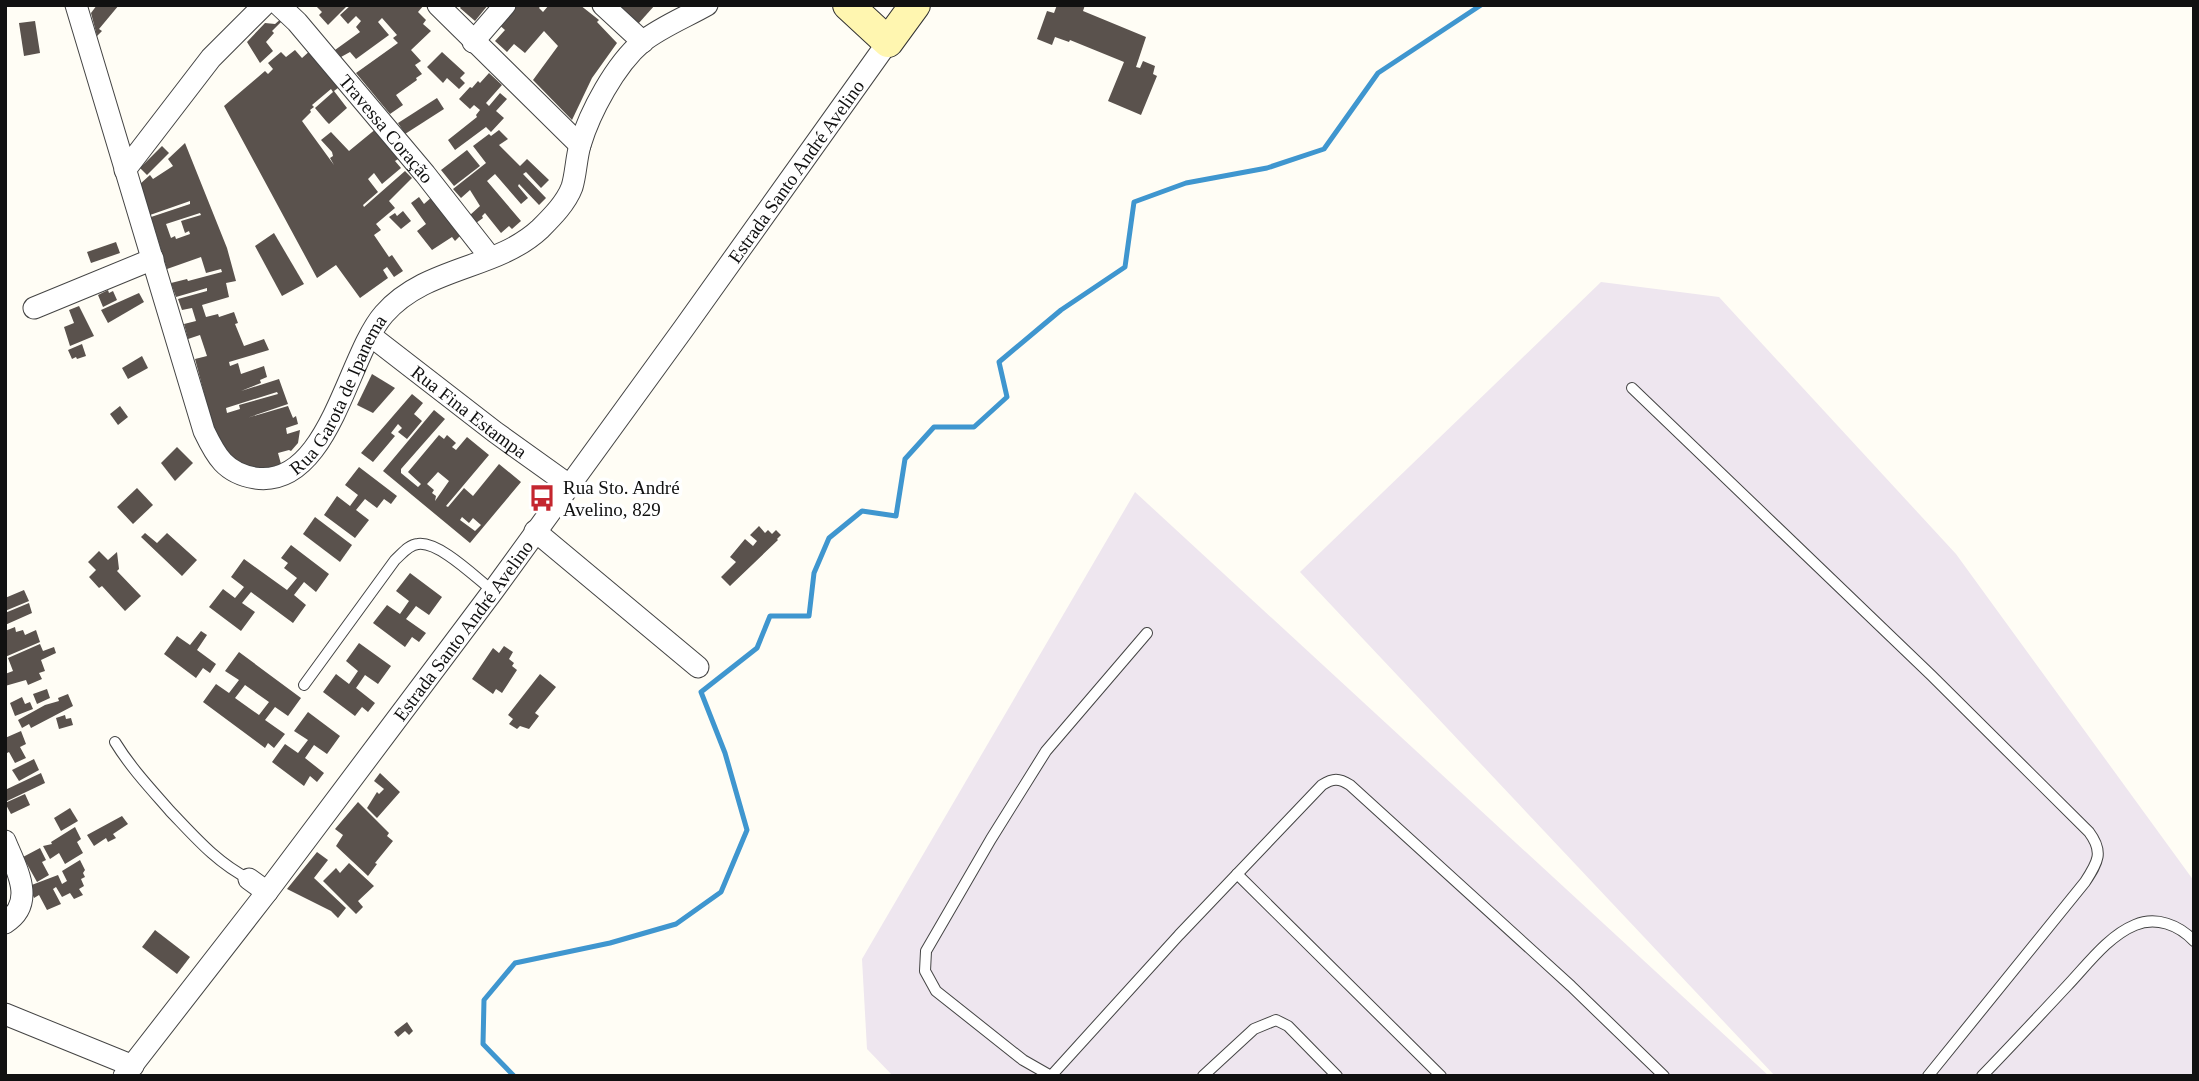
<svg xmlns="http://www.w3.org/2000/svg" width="2199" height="1081" viewBox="0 0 2199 1081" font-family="Georgia,serif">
	<rect width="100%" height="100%" fill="#fffdf5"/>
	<!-- industrial -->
	<g fill="#eee6ef">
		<path d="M1601 282 1719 297 1956 554 2194 881V1076H1775L1300 572Z"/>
		<path d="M1135 492 1769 1076H893L867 1049 862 959Z"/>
	</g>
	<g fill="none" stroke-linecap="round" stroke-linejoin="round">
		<!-- stream -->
		<path stroke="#3f96cf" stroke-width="5" d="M514 1076 483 1044 484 1000 515 963 610 943 676 924 721 892 747 830 725 753 701 692 757 648 770 616H809L814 573 829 538 862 511 896 516 905 459 934 427H974L1007 397 999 362 1061 310 1125 267 1134 202 1186 183 1267 168 1324 149 1378 73 1481 5"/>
	</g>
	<!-- building -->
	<g fill="#5a524d" fill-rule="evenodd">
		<path d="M97 5H119L99 29 102 31 97 36 91 13Z"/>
		<path d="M315 5H348L328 25 319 15 322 12Z"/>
		<path d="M351 5H424L418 12 426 20 423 24 431 31 411 50 421 61 415 65 422 74 416 78 417 80 396 95 403 105 390 114 356 73 398 43 393 38 397 35 382 18 378 22 389 35 356 59 350 52 341 57 335 50 360 32 356 27 361 21 356 16 348 24 340 15Z"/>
		<path d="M462 5H488L475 21 460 8Z"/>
		<path d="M515 5H541L539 8 543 12 549 5H580L599 20 597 22 617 43 592 78 572 120 533 80 558 46 544 31 525 53 514 44 507 52 495 41 505 30 498 24Z"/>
		<path d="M618 5H655L638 24Z"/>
		<path d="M1057 5H1085L1083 11 1146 37 1136 67 1140 68 1143 61 1155 66 1153 74 1157 76 1141 115 1108 101 1124 62 1070 40 1069 42 1055 37 1052 45 1037 39 1047 11 1054 13Z"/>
		<path d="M282 18 283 20 272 31 274 33 266 42 273 51 260 63 247 42 265 23 275 24Z"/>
		<path d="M35 21 40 53 24 56 19 23Z"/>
		<path d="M312 49 342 85 334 91 347 108 329 124 326 121 315 108 333 92 331 89 312 105 314 107 310 110 311 112 302 121 334 165 330 158 333 156 332 152 321 140 331 132 349 151 377 128 400 158 395 161 401 168 382 184 374 173 368 179 378 192 363 205 364 207 405 171 412 178 389 201 395 208 376 224 381 230 374 235 389 257 392 255 403 271 394 277 387 267 383 270 388 278 360 298 336 265 317 278 224 106 265 71 268 74 273 69 268 63 281 52 286 57 295 50 302 58Z"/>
		<path d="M442 52 465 73 460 78 465 83 459 89 447 78 443 83 427 67Z"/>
		<path d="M489 73 502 85 486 103 489 106 500 93 507 99 496 111 504 118 491 132 486 127 455 150 448 140 477 117 476 115 480 110 474 105 470 109 459 99 470 87 472 88 478 81 480 83Z"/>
		<path d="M437 98 444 109 405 134 398 123Z"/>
		<path d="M499 130 508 139 499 145 520 166 527 159 549 180 541 188 526 172 523 174 546 198 539 205 519 184 518 186 528 198 521 204 495 174 487 181 521 221 512 229 509 226 501 233 485 213 482 216 483 218 476 223 470 215 480 206 470 190 461 198 453 189 486 163 473 146 489 134 491 136Z"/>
		<path d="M185 143 227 248 236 281 226 283 229 297 202 305 206 317 218 314 219 317 234 312 238 323 235 324 244 346 264 339 269 350 229 362 230 366 238 363 241 374 264 366 267 377 260 380 261 383 241 391 279 379 288 404 247 418 288 406 293 418 296 416 298 424 286 428 287 434 300 430 298 443 291 451 289 450 278 453 281 464 272 467H242L220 453 195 359 207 356 200 335 188 339 184 324 196 321 192 308 182 310 178 299 207 291V288L176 297 171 283 187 279 188 281 222 272 221 269 206 273 201 257 167 269 151 217 190 204V201L150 215 140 184 150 175 153 179 173 166 168 159ZM200 213 201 215 181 221 185 233 189 231 190 234 176 239 175 236 171 238 166 224ZM277 392 278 394 239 405 240 409 227 413 226 408Z"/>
		<path d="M162 146 169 153 147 175 140 168Z"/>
		<path d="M467 150 480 166 454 186 441 170Z"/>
		<path d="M433 196 463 233 455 241 452 237 432 250 417 231 426 224 411 203 419 197 424 204Z"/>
		<path d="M403 211 411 221 401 229 389 217 395 213 397 216Z"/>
		<path d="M274 233 304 284 282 296 255 246Z"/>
		<path d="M116 242 120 253 91 263 87 252Z"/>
		<path d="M108 290 109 293 113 291 117 300 103 307 98 295Z"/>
		<path d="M139 293 144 302 108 323 101 310Z"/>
		<path d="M79 306 94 336 70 346 64 327 74 323 69 310Z"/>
		<path d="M82 344 86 356 77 359 76 357 72 359 68 350Z"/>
		<path d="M142 356 148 368 128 379 122 368Z"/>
		<path d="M372 374 395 388 373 413 357 405Z"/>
		<path d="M412 394 423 403 414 414 422 421 407 439 398 432 402 428 398 424 391 433 395 436 373 462 361 453Z"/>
		<path d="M120 406 128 417 118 425 110 414Z"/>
		<path d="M434 410 445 419 401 469V473L418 487 421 484 408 472 439 435 444 439 447 435 456 443 452 447 456 450 467 437 489 455 446 506 448 507 464 488 473 496 499 464 521 482 470 543 383 471ZM438 472 449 481 435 501 436 496 432 493 434 490 427 484ZM462 517 469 523 473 518 481 525 475 531 460 520Z"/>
		<path d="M177 447 193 463 175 481 161 463Z"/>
		<path d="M359 467 397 496 391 504 384 499 377 508 365 499 356 510 369 520 355 538 324 515 337 496 350 506 358 495 345 485Z"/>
		<path d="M137 488 153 505 133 524 117 507Z"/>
		<path d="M315 517 352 545 340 562 303 534Z"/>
		<path d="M759 526 765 533 768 530 772 534 776 530 781 535 777 539 778 540 730 586 721 577 736 562 730 557 745 539 753 546 757 541 750 535Z"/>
		<path d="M145 533 157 543 167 533 197 560 182 576 141 537Z"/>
		<path d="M291 545 329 574 316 592 304 582 294 595 306 605 293 623 251 592 242 603 255 612 241 631 209 607 223 589 235 598 244 587 231 577 244 559 287 590 297 578 284 568 288 563 281 558Z"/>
		<path d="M99 551 108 560 117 552 119 569 117 571 141 596 125 611 102 586 99 588 89 577 96 570 88 562Z"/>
		<path d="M410 573 442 597 429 615 416 606 406 619 426 633 419 642 412 637 405 647 373 623 387 605 400 614 409 601 396 591Z"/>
		<path d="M24 590 29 601 5 611V598Z"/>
		<path d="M29 603 32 613 5 625V613Z"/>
		<path d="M15 627 16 632 23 630 25 635 36 630 40 642 5 657V631Z"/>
		<path d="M201 631 207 635 197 650 216 664 210 673 203 668 196 678 164 654 177 636 190 645Z"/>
		<path d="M359 643 391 666 378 684 365 675 356 688 375 703 368 712 362 707 355 716 323 692 336 674 349 684 358 671 346 661Z"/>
		<path d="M40 644 43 651 54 647 56 653 41 660 45 671 39 673 42 679 28 685 26 680 5 686V674L13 671 8 658Z"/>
		<path d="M504 646 513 652 509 659 514 663 512 666 517 670 502 693 496 689 493 694 472 679 493 648 499 653Z"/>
		<path d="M239 652 301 698 288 716 275 707 265 720 285 734 274 748 268 743 265 748 203 702 216 684 229 693 239 680 225 671ZM245 685 269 702 259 715 235 698Z"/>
		<path d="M540 674 556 687 535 713 539 716 529 729 520 726 517 729 509 724 513 719 508 715Z"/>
		<path d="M47 689 50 698 37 704 33 694Z"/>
		<path d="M68 694 73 706 31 728 29 724 22 728 18 720 45 705 59 701 58 698Z"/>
		<path d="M22 697 25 704 30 702 33 709 15 716 10 703Z"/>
		<path d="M308 712 340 736 327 754 314 745 305 758 324 773 317 782 310 776 304 786 272 762 285 744 298 753 308 740 294 731Z"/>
		<path d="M65 715 66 719 71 718 73 725 59 729 56 718Z"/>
		<path d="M21 731 26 744 20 747 26 758 15 763 9 752 5 754V738Z"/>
		<path d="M34 759 39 770 19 781 12 770Z"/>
		<path d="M41 773 45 783 5 802V790Z"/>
		<path d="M380 773 400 792 377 818 367 808 377 792 379 794 384 789 374 781Z"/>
		<path d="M25 794 30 805 11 814 5 803Z"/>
		<path d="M358 802 389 833 387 836 393 841 375 863 377 864 368 876 336 846 343 835 335 829Z"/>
		<path d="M70 808 78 821 61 831 54 818Z"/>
		<path d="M122 816 128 824 113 834 116 838 108 842 106 838 94 846 87 835Z"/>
		<path d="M75 827 81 839 77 842 83 853 65 864 59 853 50 859 43 846 52 844 51 842Z"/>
		<path d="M40 848 46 860 42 862 49 875 37 882 23 857Z"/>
		<path d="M317 852 328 860 314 878 346 908 338 918 331 911 287 889Z"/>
		<path d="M80 860 85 870 83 873 85 877 81 879 84 886 79 889 83 895 74 899 70 893 62 897 56 887 53 889 61 904 47 910 39 895 34 898 29 886 58 875 62 884 67 881 62 871Z"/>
		<path d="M349 863 374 886 358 901 363 907 356 914 323 881 336 868 340 873Z"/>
		<path d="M155 930 190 957 177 974 142 947Z"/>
		<path d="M407 1022 413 1031 409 1035 405 1031 398 1037 394 1032Z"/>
	</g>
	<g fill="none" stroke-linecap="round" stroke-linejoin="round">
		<defs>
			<g id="lane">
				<path d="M1632 388 1931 675 2089 832C2104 852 2098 862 2085 882L1928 1076"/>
				<path d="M1147 633 1046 751 991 839 926 951 925 971 936 991 1023 1060 1051 1076 1179 935 1322 785C1333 778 1339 778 1350 785L1571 986 1664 1076"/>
				<path d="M304 685 395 560C402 554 408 545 418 544 439 541 476 578 493 591"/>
				<path d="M115 742C131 768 150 788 170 811 195 837 216 862 249 879"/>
				<path d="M1237 874 1441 1076"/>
				<path d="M1203 1076 1254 1029 1276 1020 1288 1026 1337 1076"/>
				<path d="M1982 1076C2011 1046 2039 1016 2067 986 2087 965 2108 936 2135 925 2156 916 2179 925 2194 941"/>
			</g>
			<g id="street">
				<path id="s1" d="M76 5 204 431C216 456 225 473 255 478 329 489 347 356 384 314 426 266 496 270 540 229 552 217 566 203 572 187 576 174 576 159 580 145 590 112 615 65 642 42 661 27 686 17 707 5"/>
				<path id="s2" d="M279 5 297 22 425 174 490 257"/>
				<path d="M438 5 580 145"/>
				<path d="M603 5 643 42"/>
				<path d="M473 42 505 5"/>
				<path d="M125 170 211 58 264 5"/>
				<path d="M34 308 153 259"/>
				<path id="s3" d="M371 336 495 432 569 485"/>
				<path d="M535 531 698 667"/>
				<path d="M5 841C16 868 37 903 5 923"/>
				<path d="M249 879 267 892"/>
				<path d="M5 1014 133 1066"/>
				<path id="s4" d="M124 1076 267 892 493 591 684 328 888 42"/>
			</g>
			<path id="secondary" d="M848 5 888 42 915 5"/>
		</defs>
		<!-- lane casing -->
		<use href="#lane" stroke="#444" stroke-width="12"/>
		<!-- street casing -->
		<use href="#street" stroke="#444" stroke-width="23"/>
		<!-- secondary casing -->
		<use href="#secondary" stroke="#333" stroke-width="32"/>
		<!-- lane -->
		<use href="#lane" stroke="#fff" stroke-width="10"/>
		<!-- street -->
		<use href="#street" stroke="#fff" stroke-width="21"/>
		<!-- secondary -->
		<use href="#secondary" stroke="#fff6b0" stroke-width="30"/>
	</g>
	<!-- icons -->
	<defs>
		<symbol id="bus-bare" viewBox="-9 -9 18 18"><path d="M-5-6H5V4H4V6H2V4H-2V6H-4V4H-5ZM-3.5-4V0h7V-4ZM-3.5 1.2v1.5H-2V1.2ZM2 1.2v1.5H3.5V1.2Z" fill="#c4262e" stroke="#fff" stroke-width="2.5" paint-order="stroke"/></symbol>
	</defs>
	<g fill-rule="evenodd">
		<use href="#bus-bare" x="523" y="479" width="38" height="38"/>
	</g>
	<g text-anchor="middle" stroke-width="7" stroke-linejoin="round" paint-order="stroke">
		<!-- street labels -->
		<g font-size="19" fill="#111" stroke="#fff">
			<text dy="7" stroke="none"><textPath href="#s2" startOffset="164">Travessa Coração</textPath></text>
			<text dy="7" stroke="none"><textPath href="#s4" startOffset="1127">Estrada Santo André Avelino</textPath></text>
			<text dy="7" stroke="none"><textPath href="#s1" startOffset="646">Rua Garota de Ipanema</textPath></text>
			<text dy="7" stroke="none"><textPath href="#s3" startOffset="124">Rua Fina Estampa</textPath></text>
			<text dy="7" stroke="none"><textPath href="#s4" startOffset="560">Estrada Santo André Avelino</textPath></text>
		</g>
		<!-- poi labels -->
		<g font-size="19" fill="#111" stroke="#fff" text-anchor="start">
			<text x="563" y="494">Rua Sto. André<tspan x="563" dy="22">Avelino, 829</tspan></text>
		</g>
	</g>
	<!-- border -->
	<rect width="2199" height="1081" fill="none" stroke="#111111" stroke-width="14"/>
</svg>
